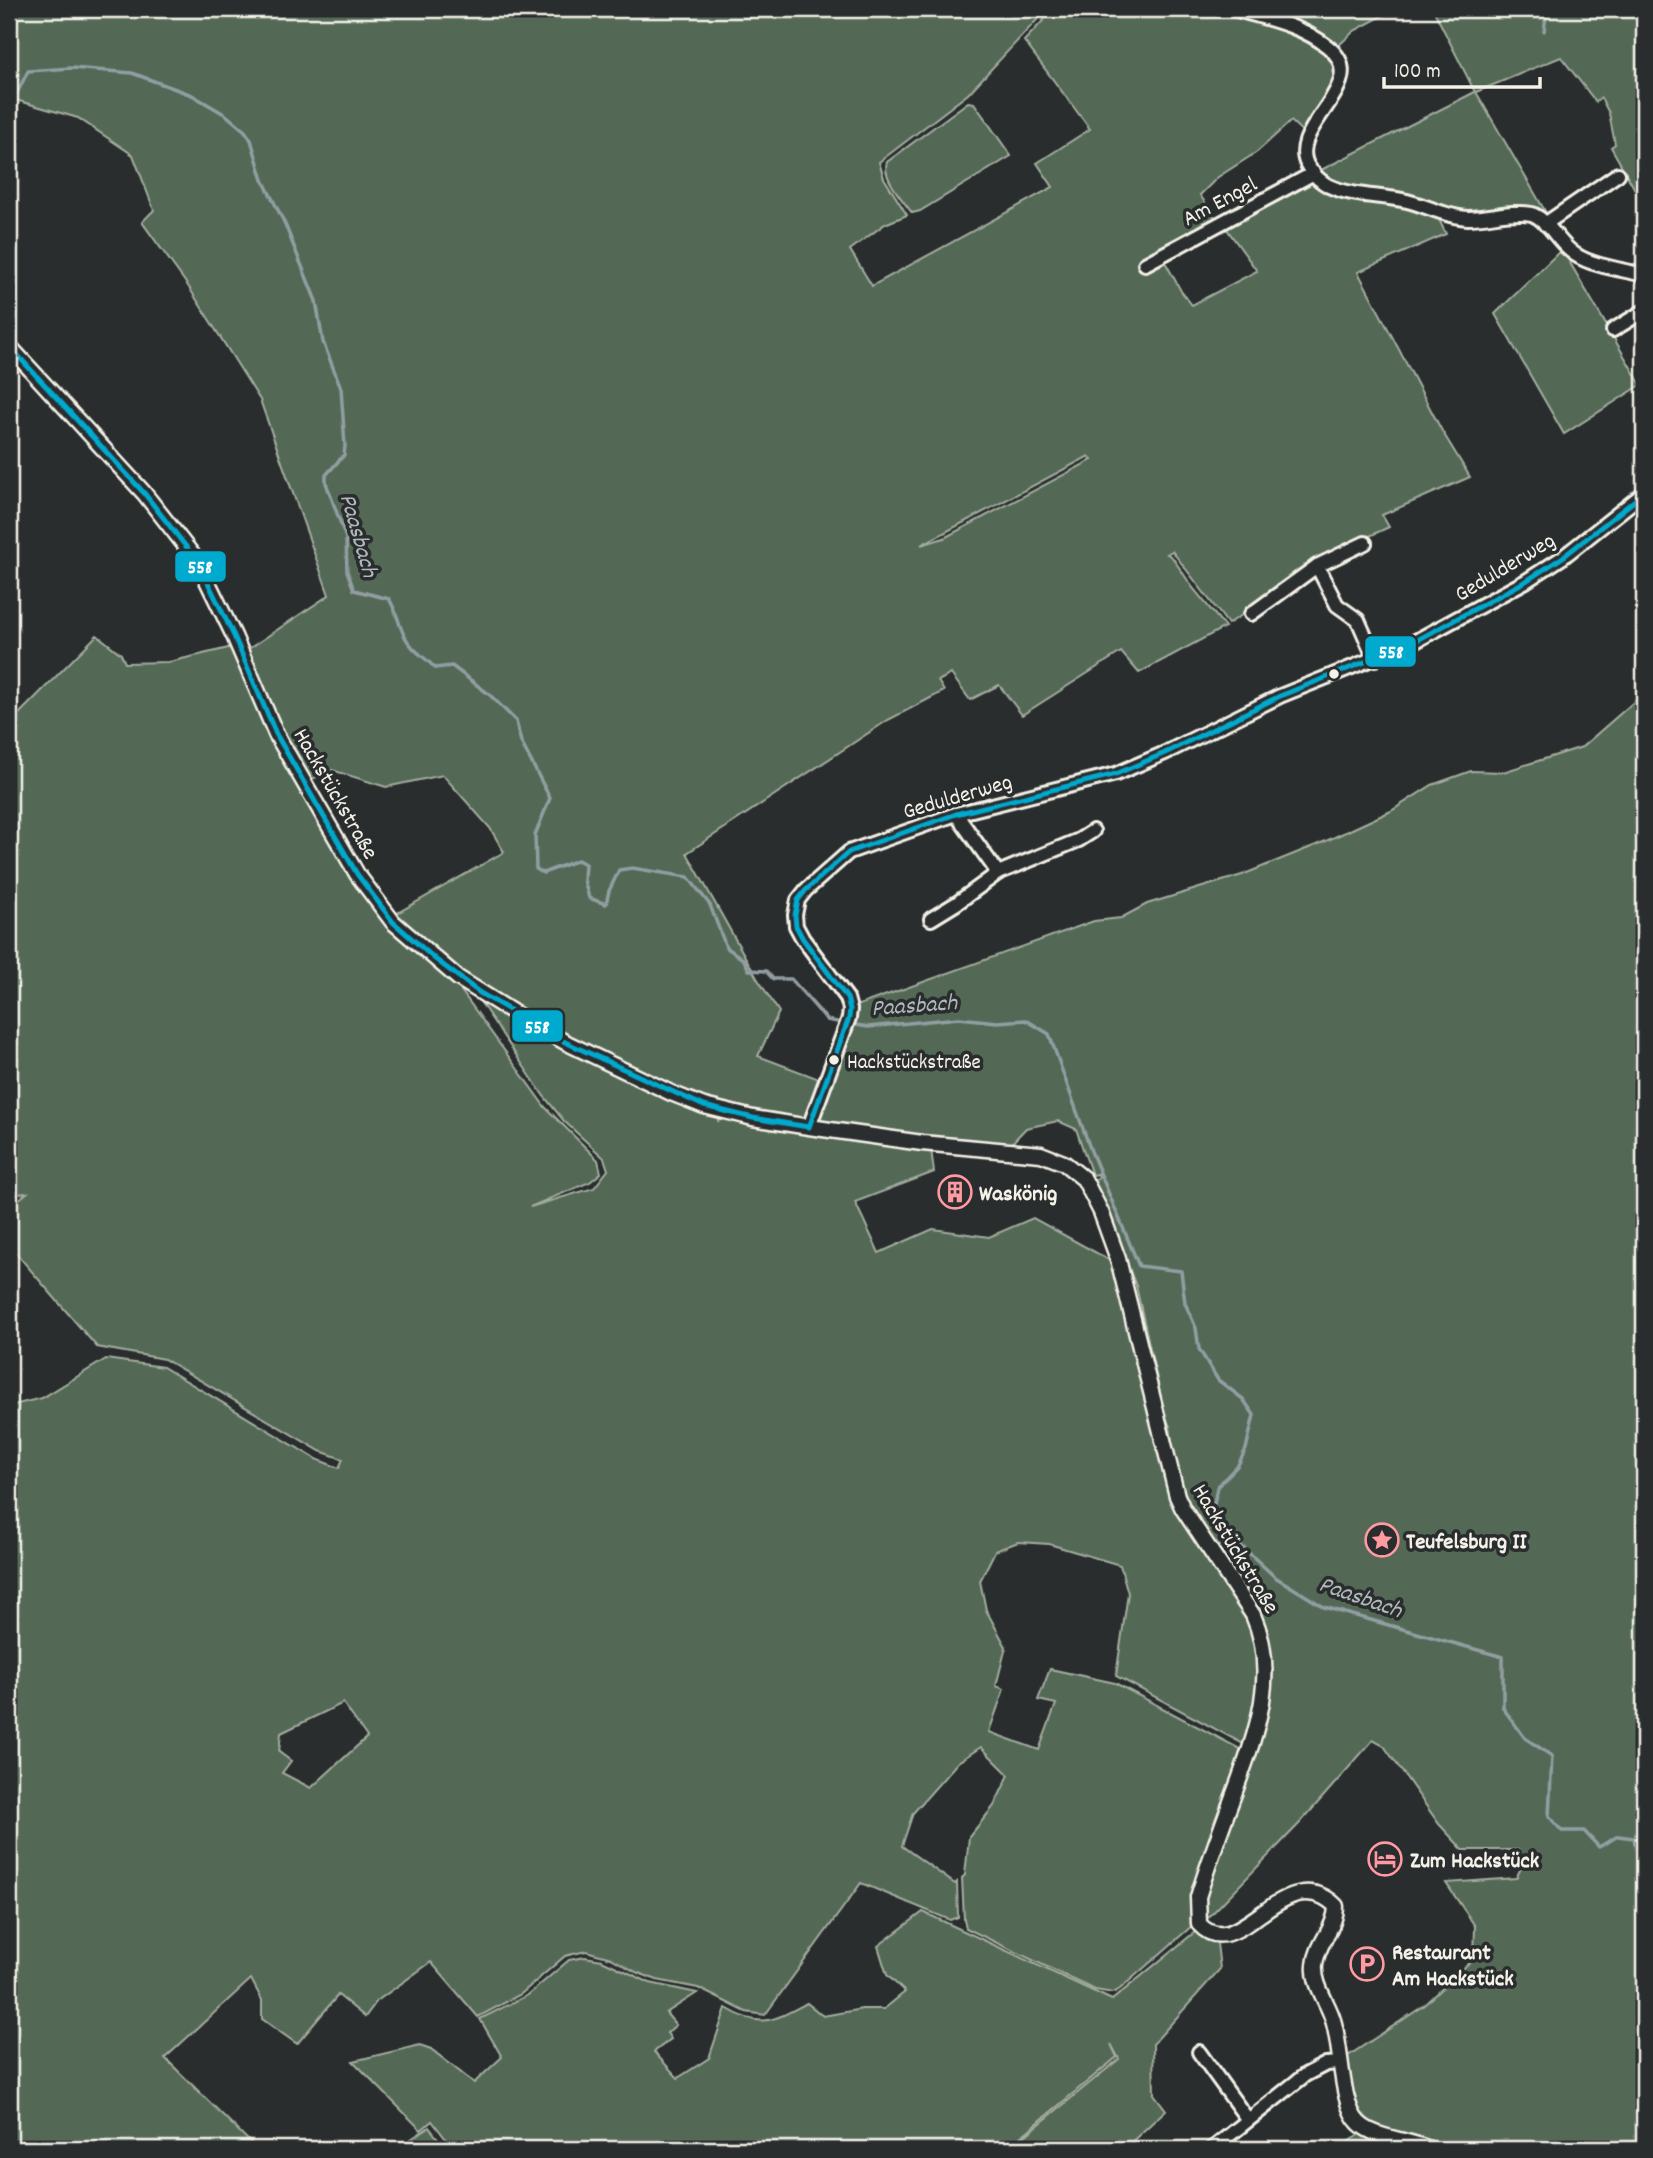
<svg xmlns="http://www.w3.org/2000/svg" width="1653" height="2158" viewBox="0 0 1653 2158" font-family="Dekko,sans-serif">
	<rect width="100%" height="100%" fill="#2a2d2e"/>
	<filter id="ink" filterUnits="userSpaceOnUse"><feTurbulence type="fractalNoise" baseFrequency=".0143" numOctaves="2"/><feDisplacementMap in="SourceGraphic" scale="14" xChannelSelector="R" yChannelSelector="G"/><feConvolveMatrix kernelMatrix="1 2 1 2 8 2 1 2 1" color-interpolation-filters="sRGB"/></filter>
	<g filter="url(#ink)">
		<!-- green -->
		<g fill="#526956" stroke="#a3ad9f" stroke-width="2" fill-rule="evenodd">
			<path d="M9 9H1047L968 94 879 162 884 178 907 215 885 224 850 250 872 286 1053 187 1037 163 1090 129 1024 41 1054 9H1230L1292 28 1333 56 1339 77 1305 134 1291 121 1257 152 1218 177 1200 195 1218 222 1163 258 1181 291 1192 305 1257 271 1224 225 1309 178 1436 213 1446 234 1358 272 1442 431 1470 477 1382 515 1389 527 1315 561 1247 614 1245 613 1228 624 1172 551 1167 554 1172 557 1193 588 1225 627 1139 673 1121 652 1022 715 999 685 970 700 951 674 938 681 944 691 888 720 687 853 757 978 779 1012 758 1056 822 1080 806 1122 704 1101 569 1036 450 966 394 915 504 852 490 828 443 775 386 787 332 770 308 781 275 719 247 650 329 595 260 400 188 286 142 222 154 210 133 155 78 118 9 98 19 74 11 75 9 80ZM1089 456 1092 460 944 538 921 545Z"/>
			<path d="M1245 9H1395L1354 31 1335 49Z"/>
			<path d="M1433 9H1644V201L1642 202 1611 147 1615 144 1609 113 1601 98 1596 102 1561 57 1476 92 1548 216 1532 210 1462 212 1333 182 1319 171 1475 92Z"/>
			<path d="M968 102 974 103 1011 156 920 211 912 213C903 200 881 177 887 162Z"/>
			<path d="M1562 249 1641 385 1564 434 1495 314Z"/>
			<path d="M97 635 121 654 125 663 169 662 233 647 350 869 457 985 545 1107 598 1160 601 1173 590 1182 530 1207 594 1188 608 1170 604 1158 564 1121 543 1095 479 1000 561 1047 699 1113 718 1117V1122L720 1114 931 1149 934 1172 855 1202 879 1253 933 1229 989 1237 1033 1218 1113 1262 1169 1486 1251 1620 1262 1671 1247 1746 1116 1676 1128 1593 1120 1565 1049 1544 1018 1542 995 1551 980 1581 986 1610 1006 1647 996 1686 1004 1689 989 1732 1039 1750 1056 1704 1038 1700 1050 1669 1115 1683 1240 1749 1243 1753 1193 1925 1120 1989 1113 1993 1095 1990 966 1928 964 1919 962 1878 965 1875 969 1837 994 1806 1009 1775 981 1747 958 1762 913 1813 902 1846 955 1884 957 1882 958 1917 950 1920 861 1883 765 2015 746 2012 698 1988 657 1980 636 1972 611 1958 586 1951 565 1956 521 1994 478 2017 431 1962 377 2001 365 2017 338 1995 297 2044 262 2019V2000L251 1979 165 2058 257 2149H9V1406L42 1398 106 1359 163 1367 316 1459 339 1468 343 1459 320 1451 164 1359 97 1347 9 1245V1207L27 1193 9 1195V724ZM343 1703 367 1737 311 1788 282 1773 291 1761 279 1752 281 1733Z"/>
			<path d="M1644 693V2149H1441C1417 2136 1362 2134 1354 2106 1350 2090 1350 2072 1348 2056L1425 2005 1474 1958 1475 1926 1446 1883 1516 1878 1525 1860 1518 1850H1463L1439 1824 1384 1746 1373 1740 1300 1823 1206 1920 1204 1894 1268 1701 1272 1666 1268 1634 1260 1612 1239 1578 1190 1507 1178 1480 1170 1427 1164 1411 1136 1286 1104 1205 1091 1180 1099 1178 1098 1174 1092 1175 1076 1129 1058 1121 1026 1128 1009 1146 833 1125 821 1120 818 1111 853 1007 1094 921 1121 918 1147 904 1242 875 1326 841 1391 811 1432 785 1471 771 1503 772 1582 747Z"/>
			<path d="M923 1912 1112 2000 1196 1931 1217 1943 1220 1969 1153 2044 1154 2094 1166 2110 1124 2149H1009L1119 2059 1111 2044 1117 2057 1006 2149H451L452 2147 432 2121 421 2130 353 2061 420 2045 431 2049 474 2083 502 2057 480 2019 528 1995 569 1960 585 1957 602 1960 650 1983 697 1993 666 2013 676 2025 667 2033 671 2039 654 2052 678 2078 709 2058 726 2008C761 2029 773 2021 807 2003L823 2016 862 2009H884L905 1992 887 1975 878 1946Z"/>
			<path d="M429 2127 443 2145 437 2149H396Z"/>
			<path d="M1360 2134 1385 2144 1410 2149H1337Z"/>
		</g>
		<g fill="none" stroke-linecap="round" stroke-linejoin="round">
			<!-- stream -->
			<g stroke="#929ea2" stroke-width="3.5">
				<path d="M1544 31 1547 9"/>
				<path d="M9 105H11L28 71 72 68 132 73 192 95 226 115 245 131 251 140 263 180 284 222 316 301 323 342 341 388 345 446 344 455 326 475V483L346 538 347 571 354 590 389 599C397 611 398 623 404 635 411 650 425 657 435 668L452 666 490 695 516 721 521 742 550 798 535 835 536 869 543 873 578 860 585 864 584 880 589 898 606 904 609 891 619 870 632 868 688 877 710 905 726 947 744 960 749 970 766 971 773 979H791L827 1020 842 1023"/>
				<path d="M850 1024 868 1027 959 1018 997 1022 1026 1020 1049 1034 1091 1151 1139 1266 1181 1271 1185 1303 1196 1328 1199 1349 1218 1380 1243 1399 1254 1415 1246 1449 1238 1465 1217 1487 1213 1510 1236 1541 1275 1577 1324 1607 1503 1657V1708L1525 1738 1552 1756 1549 1816 1562 1831H1584L1599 1847 1618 1836 1634 1838 1641 1873 1644 1877"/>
			</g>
			<defs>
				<g id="minor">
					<path d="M1234 9C1266 19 1299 24 1327 46 1377 84 1282 128 1309 168 1314 175 1321 182 1329 186 1353 197 1382 195 1407 201 1427 206 1447 217 1468 218 1489 218 1511 210 1532 214 1550 221 1559 245 1576 255 1592 266 1625 270 1644 275"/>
					<path d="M1545 224 1618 174"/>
					<path d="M1145 264 1314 173"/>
					<path d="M1613 330 1644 311"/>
					<path d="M1317 566 1337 605 1358 620 1375 659"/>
					<path d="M1251 614 1317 566 1365 543"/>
					<path d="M956 814 998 873"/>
					<path d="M931 919 957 903 998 873 1079 840 1093 831"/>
					<path d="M809 1127 849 1018 850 1009 847 998 803 939 796 926 795 915 798 900 806 890 849 852 956 814 1116 774 1165 753 1280 696 1412 643 1526 581 1563 557 1644 493"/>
					<path d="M1199 2052 1248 2120"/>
					<path d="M1212 2149 1305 2075 1326 2064 1341 2063"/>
				</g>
				<path id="tertiary" d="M9 346 144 493 198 562 234 636 276 734 357 874 393 922 458 978 522 1018 565 1042 671 1093 704 1106 753 1118 809 1127 922 1143 1041 1154 1064 1163 1084 1179 1101 1212 1118 1259 1177 1496 1183 1509 1253 1615C1279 1674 1256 1734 1235 1791 1222 1826 1209 1861 1198 1897L1199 1924C1238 1968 1284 1856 1336 1906 1336 1929 1317 1942 1315 1965 1313 1985 1328 2002 1333 2020 1342 2047 1340 2105 1359 2123 1374 2138 1409 2140 1429 2149"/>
			</defs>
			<!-- minor casing -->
			<use href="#minor" stroke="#f4f1e8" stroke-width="18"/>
			<!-- tertiary casing -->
			<use href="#tertiary" stroke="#f4f1e8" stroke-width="19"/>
			<!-- minor -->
			<use href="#minor" stroke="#2a2d2e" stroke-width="12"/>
			<!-- tertiary -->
			<use href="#tertiary" stroke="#2a2d2e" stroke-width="14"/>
			<defs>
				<g id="bus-1">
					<path d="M9 346 144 493 198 562 234 636 276 734 357 874 393 922 435 959 480 993 565 1042 704 1106 753 1118 809 1127"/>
					<path d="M809 1127 849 1018 850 1009 847 998 803 939 796 926 795 915 798 900 806 890 849 852 956 814 1116 774 1165 753 1280 696 1412 643 1526 581 1563 557 1644 493"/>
				</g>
			</defs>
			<!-- bus-1 casing -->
			<use href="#bus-1" stroke="#2a2d2e" stroke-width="10"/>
			<!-- bus-1 -->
			<use href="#bus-1" stroke="#00a9ce" stroke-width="5"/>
		</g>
	</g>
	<!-- icons -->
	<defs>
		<symbol id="building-ring" viewBox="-11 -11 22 22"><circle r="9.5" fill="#2a2d2e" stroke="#ff9aa2" stroke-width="1.5"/><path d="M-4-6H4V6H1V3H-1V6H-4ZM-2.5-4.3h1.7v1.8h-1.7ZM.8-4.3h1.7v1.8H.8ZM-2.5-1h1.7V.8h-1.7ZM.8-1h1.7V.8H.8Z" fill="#ff9aa2"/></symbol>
		<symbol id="sight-ring" viewBox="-11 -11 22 22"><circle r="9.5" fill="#2a2d2e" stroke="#ff9aa2" stroke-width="1.5"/><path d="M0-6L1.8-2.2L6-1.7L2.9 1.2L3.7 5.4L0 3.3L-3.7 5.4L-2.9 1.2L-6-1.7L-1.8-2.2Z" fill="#ff9aa2"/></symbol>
		<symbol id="hotel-ring" viewBox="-11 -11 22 22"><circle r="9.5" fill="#2a2d2e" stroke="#ff9aa2" stroke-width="1.5"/><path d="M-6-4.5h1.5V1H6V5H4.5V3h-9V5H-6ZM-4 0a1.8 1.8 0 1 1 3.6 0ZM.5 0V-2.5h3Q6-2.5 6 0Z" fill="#ff9aa2"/></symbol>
		<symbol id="parking-ring" viewBox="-11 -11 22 22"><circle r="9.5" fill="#2a2d2e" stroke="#ff9aa2" stroke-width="1.5"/><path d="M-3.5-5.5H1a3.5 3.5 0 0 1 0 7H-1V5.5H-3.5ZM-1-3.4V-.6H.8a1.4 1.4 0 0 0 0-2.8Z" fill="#ff9aa2"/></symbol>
	</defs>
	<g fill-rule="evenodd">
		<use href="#building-ring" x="936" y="1173" width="38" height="38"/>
		<use href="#sight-ring" x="1363" y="1521" width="38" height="38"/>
		<use href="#hotel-ring" x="1366" y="1840" width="38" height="38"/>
		<use href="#parking-ring" x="1348" y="1945" width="38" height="38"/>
	</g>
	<!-- markers -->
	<g fill="#f4f1e8" stroke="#2a2d2e" stroke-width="2.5">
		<circle cx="1334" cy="674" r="6"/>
		<circle cx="834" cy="1060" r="6"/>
	</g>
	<g text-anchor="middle" stroke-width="7" stroke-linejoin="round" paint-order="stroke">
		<!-- bus labels -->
		<g font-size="21" fill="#f4f1e8" stroke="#2a2d2e" text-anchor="start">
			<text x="847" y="1068">Hackstückstraße</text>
		</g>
		<!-- street labels -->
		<g font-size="23" fill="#f4f1e8" stroke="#2a2d2e">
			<text transform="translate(1219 200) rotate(-28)" y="8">Am Engel</text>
			<text transform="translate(1504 566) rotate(-31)" y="8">Gedulderweg</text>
			<text transform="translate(337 793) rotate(60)" y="8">Hackstückstraße</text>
			<text transform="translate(957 795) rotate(-16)" y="8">Gedulderweg</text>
			<text transform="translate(1237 1548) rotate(59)" y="8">Hackstückstraße</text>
		</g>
		<!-- poi labels -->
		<g font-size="23" font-weight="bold" fill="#f4f1e8" stroke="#2a2d2e" text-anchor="start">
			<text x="979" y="1200">Waskönig</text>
			<text x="1406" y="1548">Teufelsburg II</text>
			<text x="1410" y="1867">Zum Hackstück</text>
			<text x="1392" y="1959">Restaurant<tspan x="1392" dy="26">Am Hackstück</tspan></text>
		</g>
		<!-- water labels -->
		<g font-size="24" font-style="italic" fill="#b2b9ba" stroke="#2a2d2e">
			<text transform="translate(360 535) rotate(74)" y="8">Paasbach</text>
			<text transform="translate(914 1004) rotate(-4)" y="8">Paasbach</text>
			<text transform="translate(1361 1596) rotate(19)" y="8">Paasbach</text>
		</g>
	</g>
	<g stroke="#2a2d2e" stroke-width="2.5">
		<rect x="174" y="550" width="53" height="33" rx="7" fill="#00a9ce"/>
		<rect x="1364" y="635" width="53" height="33" rx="7" fill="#00a9ce"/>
		<rect x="511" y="1009" width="53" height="34" rx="7" fill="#00a9ce"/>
	</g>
	<g font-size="19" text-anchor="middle" font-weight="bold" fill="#fff">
		<text x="200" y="573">558</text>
		<text x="1391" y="658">558</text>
		<text x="537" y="1033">558</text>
	</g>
	<!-- margin -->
	<rect width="1653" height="2158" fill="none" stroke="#2a2d2e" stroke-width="35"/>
	<rect x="18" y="18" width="1618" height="2123" fill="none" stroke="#f4f1e8" stroke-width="2.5" filter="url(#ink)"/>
	<!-- scale -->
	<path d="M1384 77v10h156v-10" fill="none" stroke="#f4f1e8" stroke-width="3.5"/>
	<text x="1394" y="77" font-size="21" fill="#f4f1e8" stroke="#2a2d2e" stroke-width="5" paint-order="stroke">100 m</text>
</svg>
